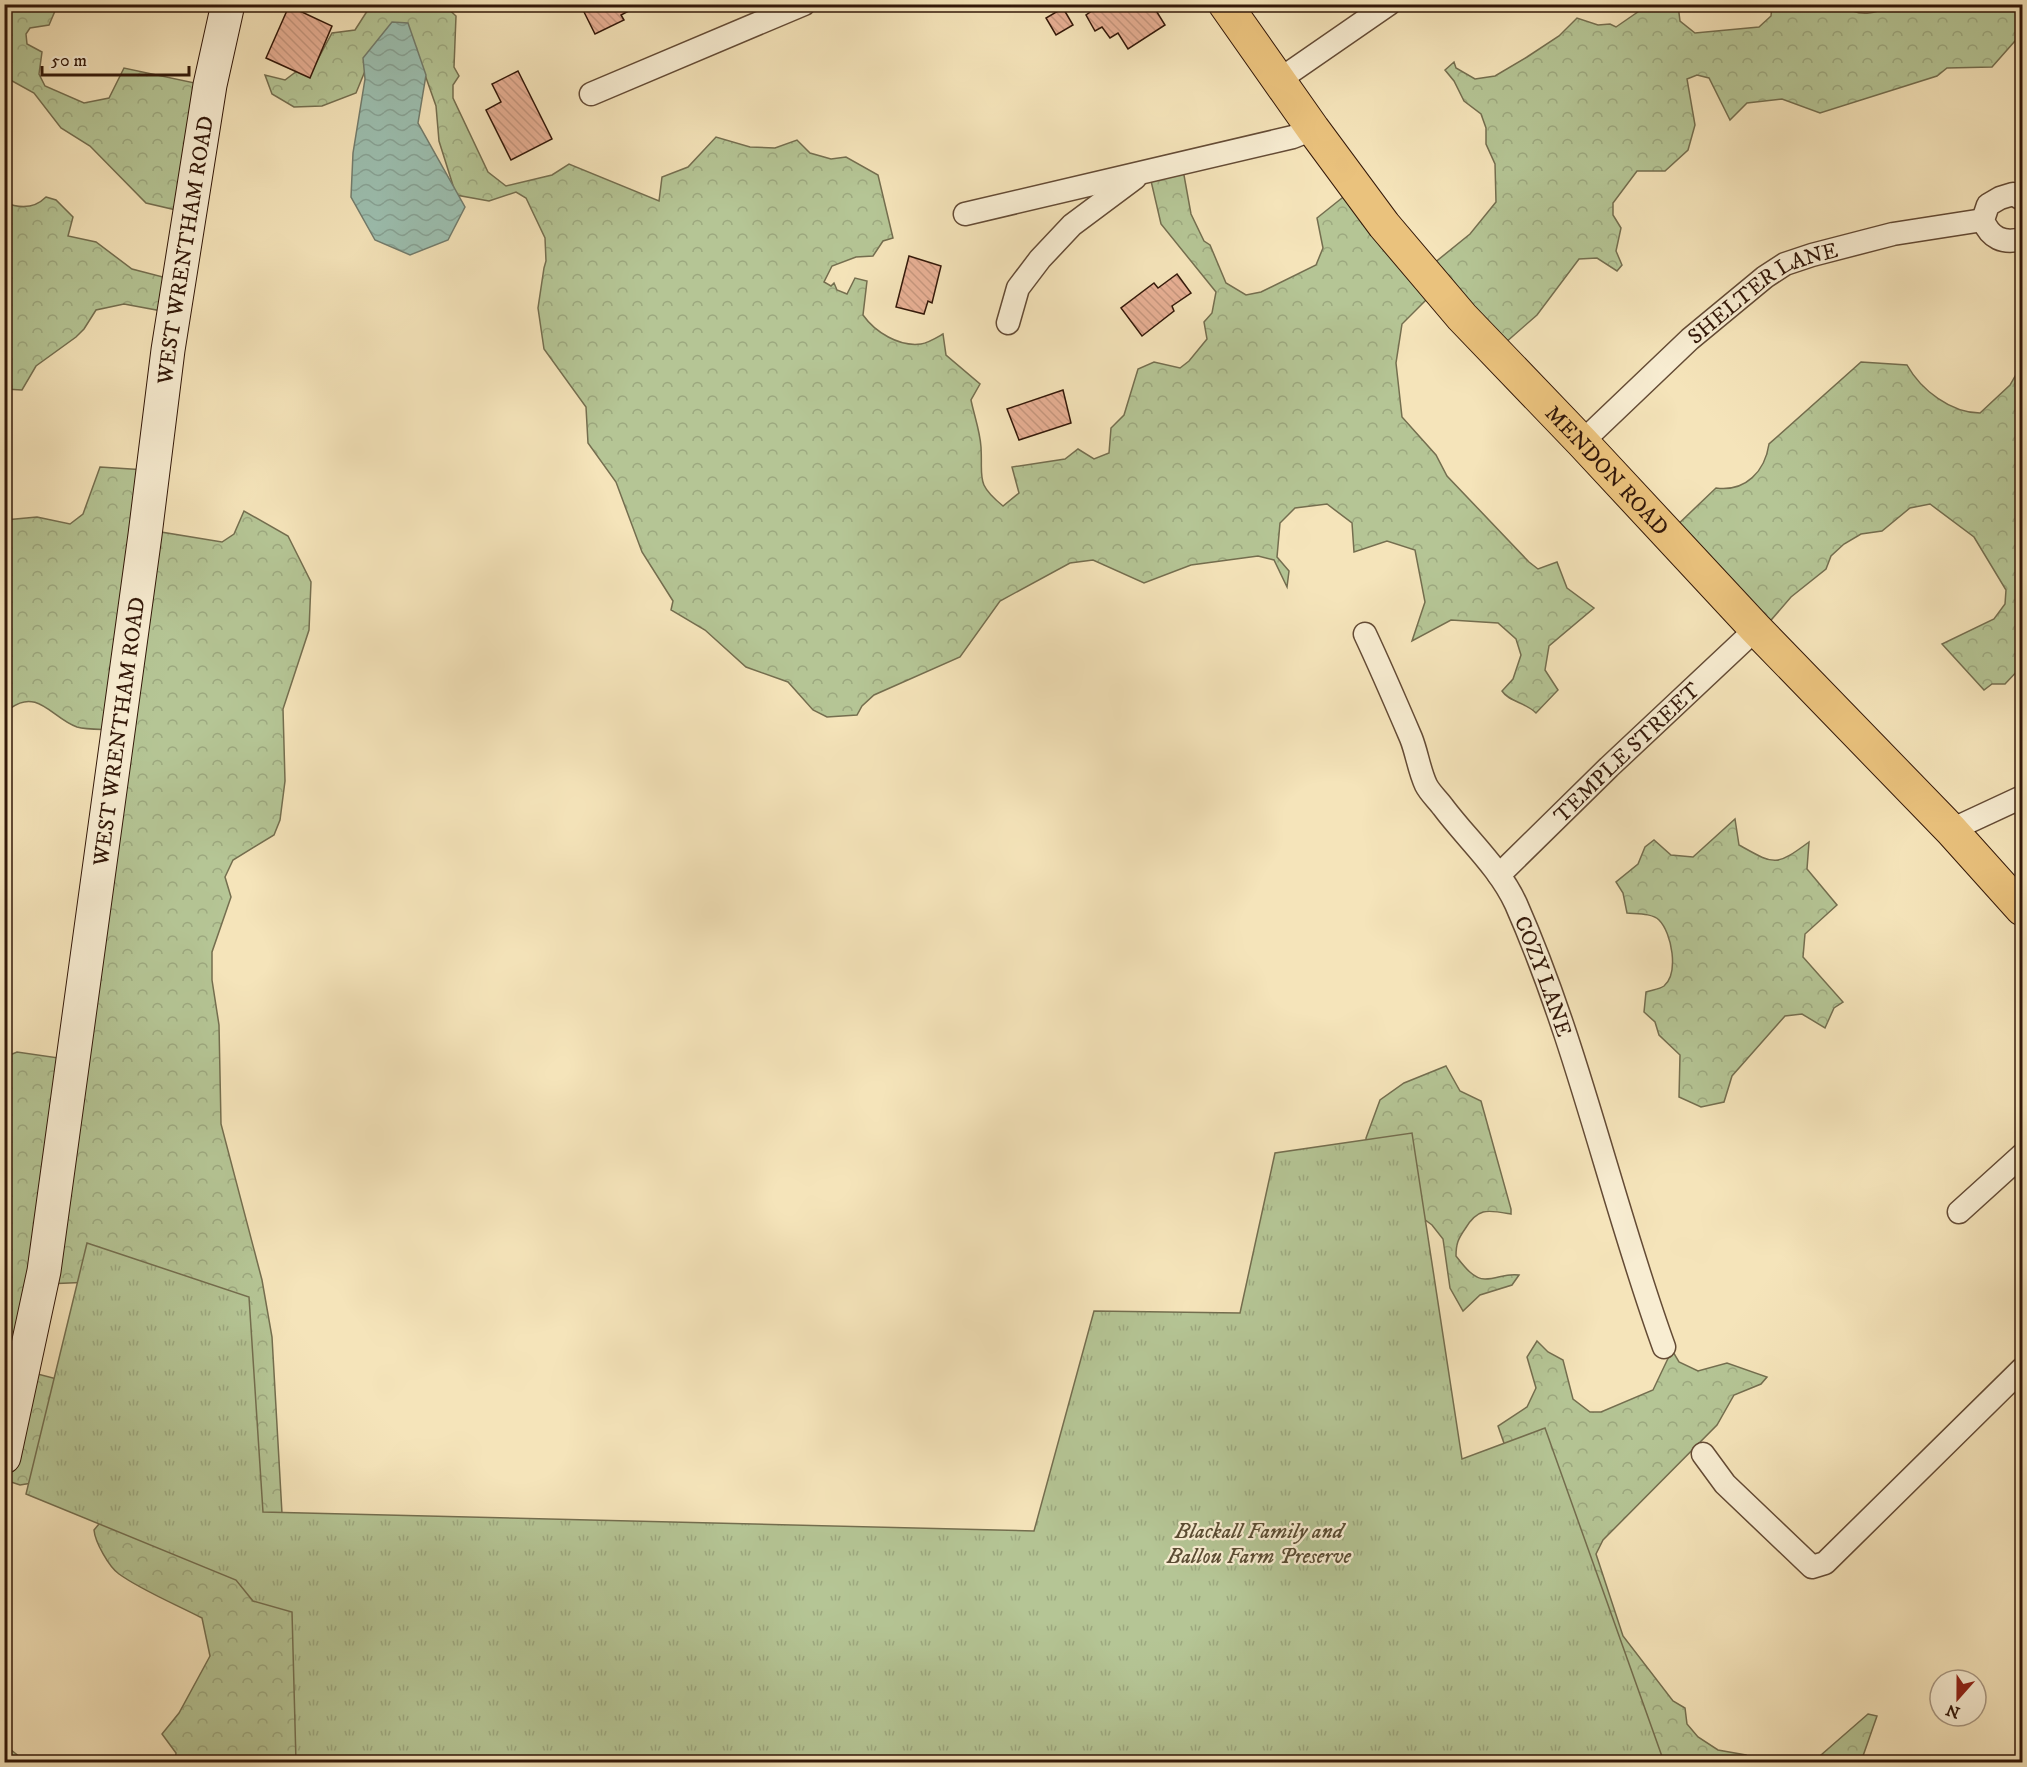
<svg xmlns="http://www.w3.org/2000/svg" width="2027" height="1767" viewBox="0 0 2027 1767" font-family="'IM FELL DW Pica',serif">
	<defs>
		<pattern id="forest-crowns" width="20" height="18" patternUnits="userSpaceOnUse" patternTransform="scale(1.5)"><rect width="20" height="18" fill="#b5c595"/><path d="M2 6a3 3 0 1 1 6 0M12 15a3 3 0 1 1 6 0" fill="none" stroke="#9ca87f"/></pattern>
		<pattern id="park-tufts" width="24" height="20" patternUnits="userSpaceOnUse" patternTransform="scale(1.5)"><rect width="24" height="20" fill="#b5c595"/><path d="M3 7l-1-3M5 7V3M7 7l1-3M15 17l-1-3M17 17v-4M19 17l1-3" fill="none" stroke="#9ca87f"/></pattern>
		<pattern id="water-waves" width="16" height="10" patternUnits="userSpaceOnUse" patternTransform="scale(1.5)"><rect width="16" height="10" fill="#9cbfb0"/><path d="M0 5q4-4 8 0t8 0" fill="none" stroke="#87a396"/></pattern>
		<pattern id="building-back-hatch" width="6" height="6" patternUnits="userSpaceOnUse" patternTransform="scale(1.5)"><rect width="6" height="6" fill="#e8b095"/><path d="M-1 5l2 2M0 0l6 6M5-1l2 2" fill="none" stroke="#c7977f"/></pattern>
	</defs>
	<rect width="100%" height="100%" fill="#f5e4ba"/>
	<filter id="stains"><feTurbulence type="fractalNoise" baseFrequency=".00333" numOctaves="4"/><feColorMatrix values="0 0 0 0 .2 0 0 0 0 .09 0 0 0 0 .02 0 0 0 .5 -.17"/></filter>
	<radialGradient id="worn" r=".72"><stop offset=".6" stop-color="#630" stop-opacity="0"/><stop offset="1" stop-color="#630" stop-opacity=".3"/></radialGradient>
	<!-- forest -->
	<g fill="url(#forest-crowns)" stroke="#746e4f" stroke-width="1.5">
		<path d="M58 4 49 25 30 28 26 34 27 44 42 52 39 74 45 86 84 103 109 98 124 68 209 86 189 213 146 203 90 146 61 128 34 93 5 77V5Z"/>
		<path d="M371 5H444L456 16 454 67 459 76 453 85V98L488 172 506 186 552 175 569 164 659 201 662 177 688 167 716 137 750 147 775 148 797 140 810 153 831 159 846 157 878 175 893 238 883 241 873 256 856 257 832 266 824 282 831 286 834 283 837 290 847 294 855 278 867 281 863 315C875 332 899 347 921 344 928 343 936 338 943 334L946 355 980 384 971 400C974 415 980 431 981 447 983 479 975 483 1003 506L1019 493 1012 467 1065 459 1078 449 1094 459 1109 453 1111 428 1124 415 1138 369 1154 362 1180 368 1189 361 1207 339 1204 322 1212 313 1216 292 1161 224 1148 168 1182 164 1191 214 1204 241 1210 245 1226 283 1246 295 1261 292 1316 265 1323 248 1317 218 1357 186 1428 268 1470 234 1496 202 1495 164 1486 144V128L1481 114 1464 101 1454 81 1445 70 1454 62 1456 68 1475 79 1495 76 1527 57 1559 36 1577 18 1598 25 1610 24 1616 27 1648 5H1678L1680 21 1695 33 1759 27 1771 16 1772 5H1845C1856 18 1878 14 1891 5H2022V40L2015 41 1992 67 1947 68 1937 76 1820 113 1782 99 1747 103 1730 120 1709 78 1697 75 1687 79 1695 125 1688 150 1665 171H1637L1613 203V215L1621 228 1616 251 1622 265 1617 271 1597 258 1579 259 1537 315 1505 343 1439 287 1402 324 1396 363 1402 417 1436 455 1447 476 1529 562 1538 569 1557 562 1567 588 1594 608 1549 646 1545 670 1558 690 1536 713C1525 702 1509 702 1502 691L1513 679 1521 655 1516 639 1498 623 1451 620 1412 641 1425 602 1415 550 1387 541 1354 552 1352 523 1327 504 1295 508 1280 523 1277 557 1289 571 1287 587 1274 560 1258 556 1191 565 1144 583 1093 560 1070 563 1000 601 960 657 874 695 862 706 857 715 827 717 813 710 788 682 746 667 705 630 671 610 673 601 642 552 616 482 588 443 586 407 544 349 538 308 544 268 546 261 545 238 526 198 516 192 489 201 456 195 439 141 436 106 418 55 374 49 356 93 322 106 294 107 272 94 265 75 285 80 297 71 311 72 332 33 355 30Z"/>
		<path d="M46 197 56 200 73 217 68 236 96 242 132 269 163 277 162 311 124 304 96 310 84 329 76 337 36 366 22 390 5 389 4 202C20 209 34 209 46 197Z"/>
		<path d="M1861 362 1907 365C1921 390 1951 413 1980 413L2010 385 2022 364V666L2005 684H1992L1984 690 1942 644 1994 619 2005 604 2006 590 1974 537 1930 504 1910 508 1882 531 1861 534 1844 544 1831 556 1826 569 1791 597 1766 626 1672 530 1716 488C1746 492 1765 471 1769 444Z"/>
		<path d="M100 467 146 470 149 530 222 542 234 534 244 511 288 536 311 582 309 630 283 709 285 781 280 820 274 835 233 860 225 877 231 897 212 952V980L219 1025 221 1124 262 1280 272 1337 286 1584 308 1637 315 1762H175L176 1753 162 1734 179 1713 210 1656 202 1618C177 1605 141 1590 119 1574 109 1567 95 1542 94 1530L128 1489 115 1281 46 1284 26 1371 57 1379 38 1482 20 1485 5 1480V1057L17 1052 72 1060 115 730C103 729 88 730 77 727 53 719 38 688 11 708L5 705V520L37 517 70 524 83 514Z"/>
		<path d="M1735 819 1739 845C1775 865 1775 867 1809 842L1807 869 1837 905 1805 934 1803 957 1843 1002 1834 1008 1825 1028 1802 1014 1785 1016 1732 1076 1724 1102 1701 1107 1679 1097 1680 1055 1659 1035 1655 1022 1644 1012 1646 992C1652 990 1660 989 1664 986 1679 973 1672 933 1659 920 1652 913 1636 914 1627 913L1623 893 1616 882 1638 864 1645 847 1654 840 1671 855 1693 857Z"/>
		<path d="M1446 1066 1460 1091 1481 1101 1511 1209V1214C1488 1210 1478 1207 1465 1229 1458 1239 1456 1244 1456 1256 1463 1265 1473 1279 1485 1279 1498 1279 1505 1273 1519 1275L1512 1285 1480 1295 1463 1311 1450 1288 1443 1239 1432 1225 1382 1188 1368 1158 1366 1138 1380 1100 1404 1083Z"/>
		<path d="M1537 1341 1548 1352 1563 1360 1573 1399 1590 1412H1601L1653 1390 1672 1350 1679 1362 1698 1371 1727 1363 1767 1377 1761 1384 1734 1395 1717 1425 1603 1540 1596 1554 1623 1636 1673 1701 1685 1708 1687 1724 1698 1737 1718 1750 1746 1755 1753 1762H1092L1513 1469 1498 1426 1527 1407 1536 1388 1527 1357Z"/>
		<path d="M1868 1714 1877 1716 1863 1756 1862 1762H1813Z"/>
		<path d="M5 1745 26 1762H5Z"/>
	</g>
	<!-- park -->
	<path fill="url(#park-tufts)" stroke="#746e4f" stroke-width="1.5" d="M1412 1133 1462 1459 1545 1428 1664 1762H296L292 1612 253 1601 236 1580 26 1494 87 1243 249 1297 263 1512 1034 1531 1094 1311 1240 1313 1275 1153Z"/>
	<!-- water -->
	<path fill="url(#water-waves)" stroke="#727c6d" stroke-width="1.5" d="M392 22 408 23 426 75 418 123 465 207 448 240 410 255 375 240 351 197 353 153 365 79 363 58Z"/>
	<!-- building -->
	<g fill="url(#building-back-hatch)" stroke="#331809" stroke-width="1.5">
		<path d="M583 4H639L640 5 621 15 624 20 595 34 581 6Z"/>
		<path d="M1102 4 1109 6 1112 4H1152L1165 25 1128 49 1118 33 1110 38 1102 27 1095 31 1086 15Z"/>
		<path d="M289 6 332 26 310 78 266 58Z"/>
		<path d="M1063 8 1073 25 1056 35 1046 18Z"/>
		<path d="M518 71 552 139 511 160 486 110 501 102 492 84Z"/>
		<path d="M909 256 941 266 932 303 928 301 924 314 896 307Z"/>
		<path d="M1177 274 1191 293 1172 306 1174 311 1142 336 1121 308 1154 283 1158 288Z"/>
		<path d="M1063 390 1071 423 1019 440 1007 409Z"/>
	</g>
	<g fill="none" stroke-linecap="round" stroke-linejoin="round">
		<defs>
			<g id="street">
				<path d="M1279 80 1389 4"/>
				<path d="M591 94 804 4"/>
				<path d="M2022 199 2013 194 2000 198 1988 205 1983 220C1990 238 2003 244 2022 239"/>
				<path d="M965 214 1293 137 1313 129"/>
				<path d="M1008 323 1018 288 1040 259 1072 225 1135 178"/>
				<path id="s1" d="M1582 442 1690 339 1765 277 1785 264 1812 255 1893 234 1983 220"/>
				<path id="s2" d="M1365 634C1381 668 1396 703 1411 738 1417 753 1419 770 1426 785 1430 793 1438 800 1443 807 1467 839 1499 867 1516 904 1579 1047 1611 1201 1664 1347"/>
				<path d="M1951 830 2022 797"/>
				<path id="s3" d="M1499 875 1609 767 1756 629"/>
				<path d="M1959 1212 2022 1155"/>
				<path d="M1703 1454 1725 1484 1812 1567 1825 1563 2022 1369"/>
			</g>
			<g id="secondary">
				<path id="s4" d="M4 1457 44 1271 145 535 168 350 210 85 228 4"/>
			</g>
			<g id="primary">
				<path id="s5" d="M1225 4 1313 129 1384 225 1462 317 1582 442 1756 629 1951 830 2022 909"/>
			</g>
		</defs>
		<!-- street casing -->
		<use href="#street" stroke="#644b35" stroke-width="25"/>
		<!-- secondary casing -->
		<use href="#secondary" stroke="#331809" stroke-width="35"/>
		<!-- primary casing -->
		<use href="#primary" stroke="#331809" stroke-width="35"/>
		<!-- street -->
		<use href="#street" stroke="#f8edd2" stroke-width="22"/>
		<!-- secondary -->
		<use href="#secondary" stroke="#f8edd2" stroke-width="33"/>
		<!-- primary -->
		<use href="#primary" stroke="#eac27d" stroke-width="33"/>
	</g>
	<g text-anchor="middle" stroke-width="4.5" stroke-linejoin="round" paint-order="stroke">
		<!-- street labels -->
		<g font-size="22" fill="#331809" stroke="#f8edd2">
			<text dy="8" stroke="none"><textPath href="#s4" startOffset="1221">WEST WRENTHAM ROAD</textPath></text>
			<text dy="8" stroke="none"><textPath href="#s1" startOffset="237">SHELTER LANE</textPath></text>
			<text dy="8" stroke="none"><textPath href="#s5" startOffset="604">MENDON ROAD</textPath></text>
			<text dy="8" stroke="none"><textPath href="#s4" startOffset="735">WEST WRENTHAM ROAD</textPath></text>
			<text dy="8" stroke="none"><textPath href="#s3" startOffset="177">TEMPLE STREET</textPath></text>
			<text dy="8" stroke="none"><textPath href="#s2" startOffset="390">COZY LANE</textPath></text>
		</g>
		<!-- park labels -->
		<g font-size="22" font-style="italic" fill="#5a4c33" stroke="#f8edd2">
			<text x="1259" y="1538">Blackall Family and<tspan x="1259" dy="25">Ballou Farm Preserve</tspan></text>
		</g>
	</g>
	<!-- margin -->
	<rect width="2027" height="1767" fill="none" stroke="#f5e4ba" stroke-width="24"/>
	<rect x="6" y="6" width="2015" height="1755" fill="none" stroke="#331809" stroke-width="3"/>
	<rect x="12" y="12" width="2003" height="1743" fill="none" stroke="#331809" stroke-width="1.5"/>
	<!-- north arrow -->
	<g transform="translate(1958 1698) rotate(201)"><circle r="28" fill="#f8edd2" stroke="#a99882" stroke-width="1.5"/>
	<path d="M0-4.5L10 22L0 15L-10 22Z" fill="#8f2418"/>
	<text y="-9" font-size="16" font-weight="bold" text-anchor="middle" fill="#331809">N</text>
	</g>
	<!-- scale -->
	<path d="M42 66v9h147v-9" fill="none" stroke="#331809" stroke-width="3"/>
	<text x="51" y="66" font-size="18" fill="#331809" stroke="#f8edd2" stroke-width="4.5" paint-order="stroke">50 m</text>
	<rect width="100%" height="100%" filter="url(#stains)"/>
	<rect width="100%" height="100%" fill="url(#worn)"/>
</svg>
